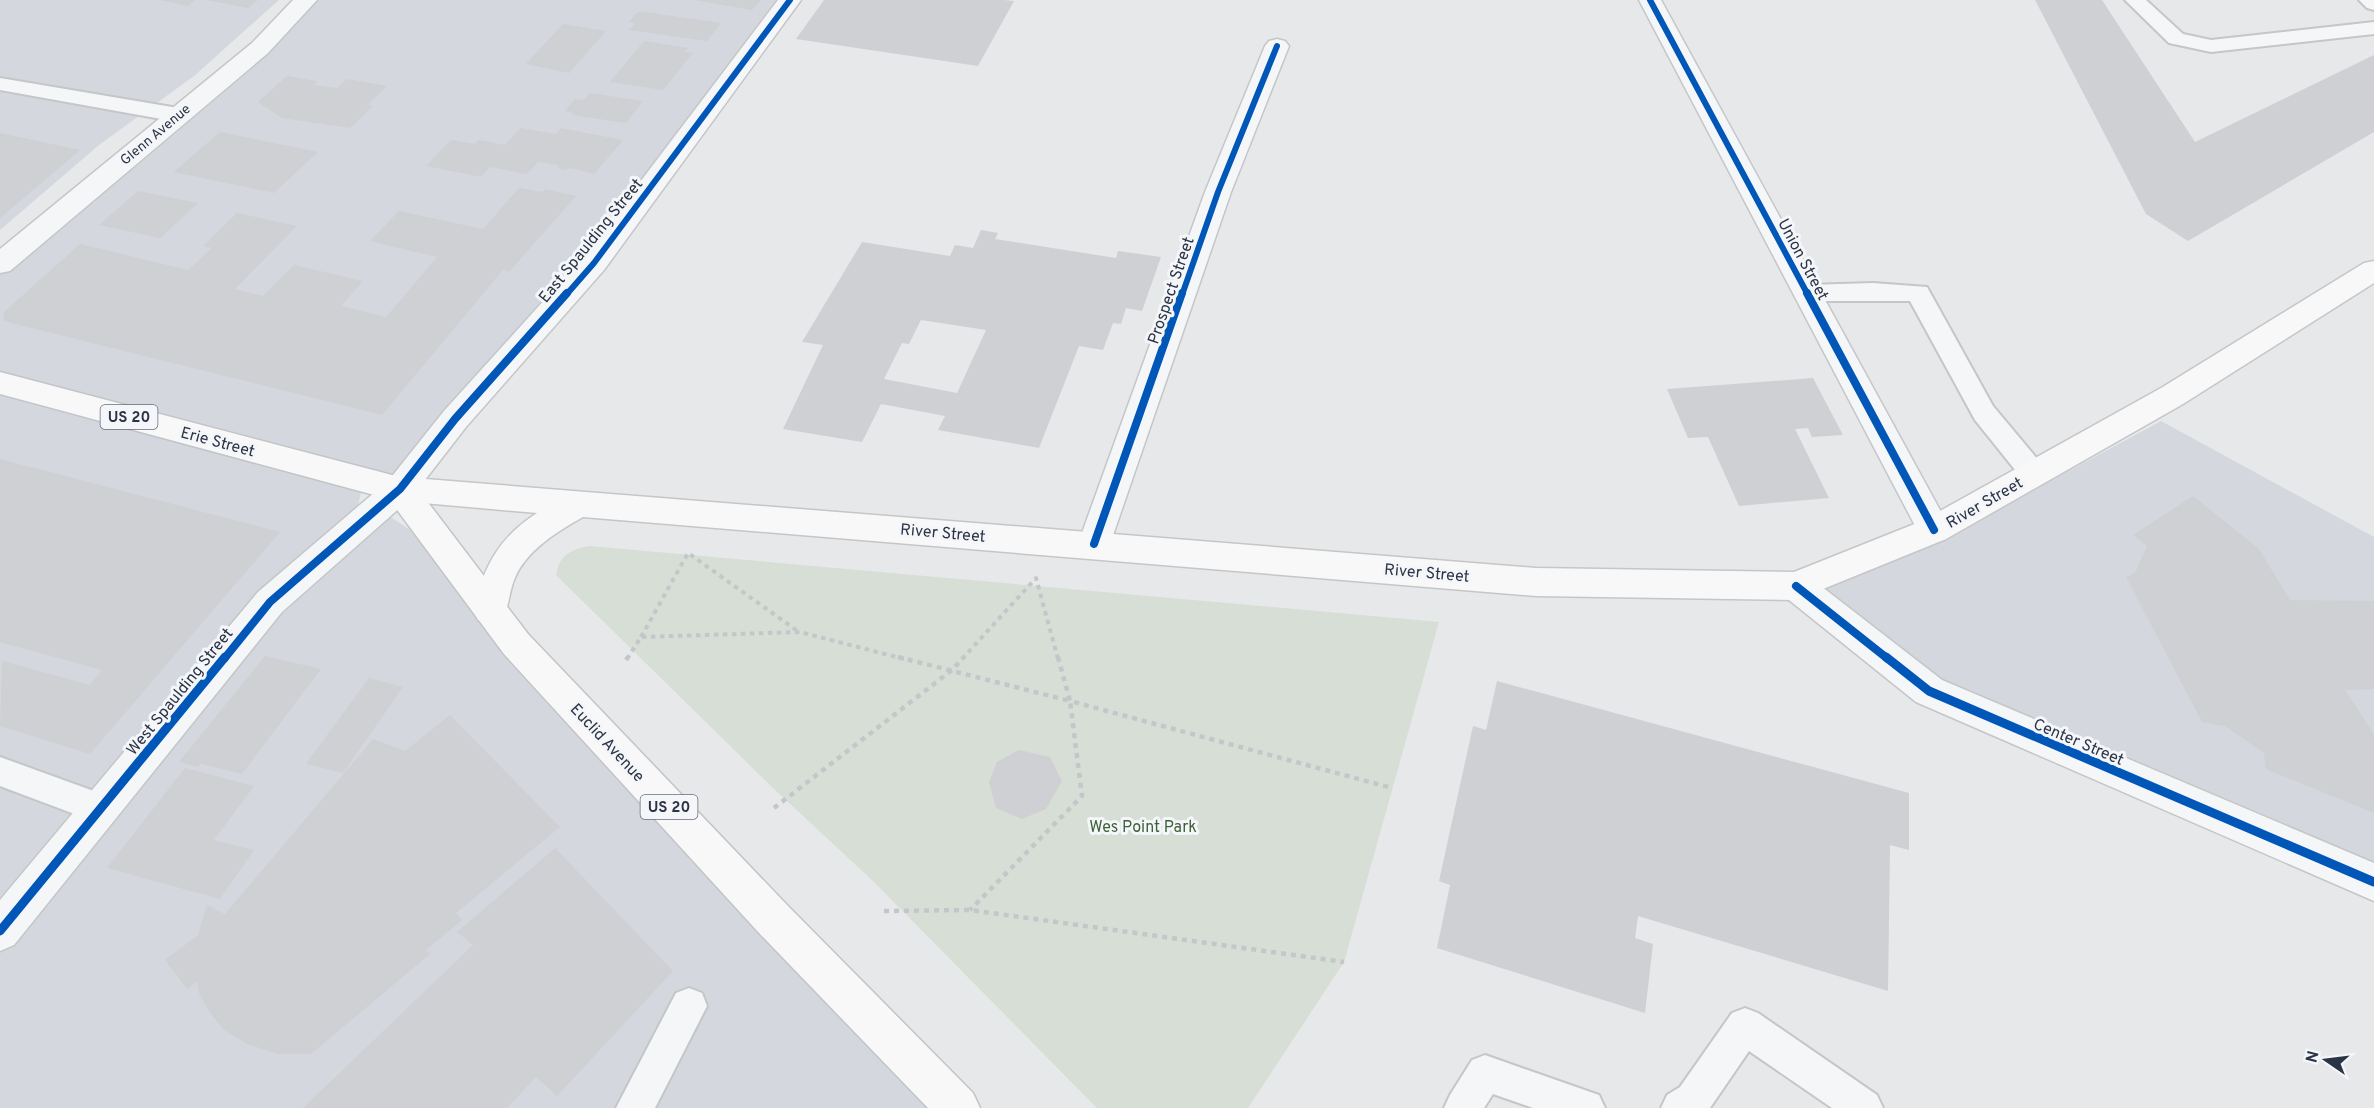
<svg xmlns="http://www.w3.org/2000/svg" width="2374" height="1108" viewBox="0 0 2374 1108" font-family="Overpass,sans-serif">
	<rect width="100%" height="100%" fill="#e6e8ea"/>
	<!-- built -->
	<g fill="#d4d7dd">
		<path d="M0 0H279L194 76 99 145 0 230Z"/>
		<path d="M317 0H779L684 124 589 257 399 477 0 373V272Z"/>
		<path d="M0 393 362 487 357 511 0 909Z"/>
		<path d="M2161 421 2374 537V866L1931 681 1816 590 1940 541Z"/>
		<path d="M384 513 409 529 570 727 934 1108H0V950L295 592Z"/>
	</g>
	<!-- green -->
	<path fill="#d6ded6" d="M590 546 1439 622 1344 962 1248 1108H1097L873 881 772 787 556 575C559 555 572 549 590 546Z"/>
	<!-- building -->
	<g fill="#ced0d3" fill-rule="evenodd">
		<path d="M160 0H195L188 6Z"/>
		<path d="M206 0H258L248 8Z"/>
		<path d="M694 0H761L752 10Z"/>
		<path d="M824 0H1004L1014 1 978 66 796 39Z"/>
		<path d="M2035 0H2102L2195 142 2374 55V132L2188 241 2146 214Z"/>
		<path d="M638 12H645L721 23 707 41 629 30 636 23 629 22Z"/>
		<path d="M563 24 606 31 569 73 526 64Z"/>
		<path d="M644 41 688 48 685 52 693 53 663 90 610 82Z"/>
		<path d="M287 76 317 81 314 85 337 88 347 79 387 86 367 105 373 106 350 128 282 118 258 102Z"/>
		<path d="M590 93 643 101 626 123 572 115 574 113 565 111 575 99 584 100Z"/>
		<path d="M520 128 556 134 561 128 623 140 594 174 570 168 565 170 559 168 558 165 538 162 527 174 490 167 481 177 426 166 451 140 475 144 479 140 505 145Z"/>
		<path d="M220 132 318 152 274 193 174 172Z"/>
		<path d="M0 133 80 150 0 218Z"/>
		<path d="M519 188 543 192 545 189 576 196 509 272 503 270 382 415 4 321 3 313 80 244 188 270 212 248 203 246 237 213 297 226 235 289 263 296 294 265 363 281 341 306 386 317 437 257 370 241 399 211 483 229Z"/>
		<path d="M138 191 198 203 160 238 99 225Z"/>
		<path d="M981 230 998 233 995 239 1116 258 1118 251 1161 257 1142 311 1126 308 1121 324 1113 323 1103 350 1079 346 1039 448 938 430 945 416 881 404 862 442 783 429 823 345 802 342 862 242 950 256 955 245 973 248ZM921 320 986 330 957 393 884 379 902 343 909 344Z"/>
		<path d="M1813 378 1843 435 1812 437 1808 428 1795 429 1829 498 1739 506 1708 437 1688 438 1667 389Z"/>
		<path d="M0 459 280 532 90 754 0 726 2 661 90 685 102 670 0 642Z"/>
		<path d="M2193 496 2259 549 2290 600 2374 601V689L2345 690 2374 734V813L2266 769 2264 753 2225 726 2202 722 2126 577 2135 573 2147 546 2133 535Z"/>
		<path d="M265 656 321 669 242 774 201 764 198 767 179 762Z"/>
		<path d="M369 678 403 687 343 773 306 764Z"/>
		<path d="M1497 681 1909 793V850L1890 845 1888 991 1638 916 1635 938 1653 944 1645 1013 1437 948 1450 885 1439 881 1473 726 1486 730Z"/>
		<path d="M450 715 560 827 456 913 462 920 426 950 430 954 311 1054H278L247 1044 224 1030 208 1010 199 993 197 981 187 989 165 960 198 935 207 905 225 914 373 739 405 751Z"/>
		<path d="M1019 750 1050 757 1062 781 1046 809 1022 819 996 808 989 782 997 762Z"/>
		<path d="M185 768 254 786 214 840 254 850 220 899 107 868Z"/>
		<path d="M555 848 673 971 557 1096 536 1077 507 1108H303L473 945 457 932Z"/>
	</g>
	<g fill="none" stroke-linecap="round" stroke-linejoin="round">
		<defs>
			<g id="service">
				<path d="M2125 0H2146L2183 34 2211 40 2374 22V34L2211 52 2169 43Z"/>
				<path d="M2359 0H2374V10L2367 8Z"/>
				<path d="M0 78 178 108 186 110 189 115 186 120 178 122 0 90Z"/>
				<path d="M1873 283 1927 287 1993 406 2044 467 2048 474 2044 481 2034 485 2024 481 1975 420 1910 301H1807L1798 299 1795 293 1798 287 1807 285Z"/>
				<path d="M0 757 113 798 117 809 113 820 101 824 0 786Z"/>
				<path d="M689 988 702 993 707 1006 655 1108H616L676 993Z"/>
				<path d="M1745 1008 1758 1013 1877 1095 1883 1108H1832L1749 1051 1710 1108H1661L1667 1095 1680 1087 1732 1013Z"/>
				<path d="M1485 1055 1599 1095 1605 1108H1533L1493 1094 1484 1108H1444L1450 1095 1472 1060Z"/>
			</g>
			<g id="minor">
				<path d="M293 0H317L268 53 10 271 0 273V249L252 43Z"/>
				<path d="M778 0H801L604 270 466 427 411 498 282 612 14 945 0 951V900L258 592 389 480 444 411 584 256Z"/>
				<path d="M1639 0H1661L1946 521 1950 530 1946 539 1934 543 1922 539Z"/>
				<path d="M1277 39 1285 41 1289 46 1231 192 1110 544 1106 553 1094 557 1082 553 1078 544 1205 192 1265 46 1269 41Z"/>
				<path d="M1796 572 1808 576 1942 680 2374 863V901L1916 702 1784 596 1779 586 1784 576Z"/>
			</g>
			<path id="secondary" d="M2374 261V283L2183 404 1946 539 1796 600 1536 596 583 517C558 531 525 551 514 580 509 593 509 607 502 620L490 624 478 620 473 610C484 567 498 538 537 513L400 501 389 498 384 489 389 480 400 477 1536 568 1794 572 1922 521 2161 388 2364 263Z"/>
			<path id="primary" d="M0 372 411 480 528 634 788 906 973 1093 980 1108H928L760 934 504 654 389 499 0 394Z"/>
		</defs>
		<!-- service casing -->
		<use href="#service" stroke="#c4c6c8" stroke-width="4"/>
		<!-- minor casing -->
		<use href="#minor" stroke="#c4c6c8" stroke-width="3"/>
		<!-- secondary casing -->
		<use href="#secondary" stroke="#c4c6c8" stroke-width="3"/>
		<!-- primary casing -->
		<use href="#primary" stroke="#c2c5c8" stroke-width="3"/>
		<!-- path-far1 -->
		<g stroke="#c5c6ca" stroke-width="4" stroke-dasharray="4.5 4.5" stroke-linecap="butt">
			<path d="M641 637 688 553 799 632"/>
			<path d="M627 659 641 637 800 632 904 659"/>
			<path d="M962 659 1036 578 1058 659"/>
		</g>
		<!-- path -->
		<g stroke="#c5c6ca" stroke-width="4.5" stroke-dasharray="5 5" stroke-linecap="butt">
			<path d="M898 657 1070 701 1082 796 970 910"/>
			<path d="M1058 657 1070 701 1392 788"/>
			<path d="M626 660 628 657"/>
			<path d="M774 808 952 670 964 657"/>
			<path d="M884 911 970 910 1344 962"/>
		</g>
		<!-- service -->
		<use href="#service" fill="#f5f6f7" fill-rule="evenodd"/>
		<!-- minor -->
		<use href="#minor" fill="#f5f6f7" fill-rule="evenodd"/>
		<!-- secondary -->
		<use href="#secondary" fill="#f8f8f8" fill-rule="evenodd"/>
		<!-- primary -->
		<use href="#primary" fill="#f8f8f8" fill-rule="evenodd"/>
		<defs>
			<g id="cycleway-far2">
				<path d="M1650 0 1808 295"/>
				<path d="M566 295 594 263 790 0"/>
				<path d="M1182 295 1218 192 1277 46"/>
			</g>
			<g id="cycleway-far1">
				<path d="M1807 293 1934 530"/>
				<path d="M1094 544 1182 293"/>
				<path d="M1796 586 1888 659"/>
				<path d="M224 659 270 602 400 489 455 419 567 293"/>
			</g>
			<g id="cycleway">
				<path d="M1886 657 1929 691 2374 882"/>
				<path d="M0 931 225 657"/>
			</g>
		</defs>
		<!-- cycleway-far2 casing -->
		<use href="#cycleway-far2" stroke="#f4f6f9" stroke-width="9"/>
		<!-- cycleway-far1 casing -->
		<use href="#cycleway-far1" stroke="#f4f6f9" stroke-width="11"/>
		<!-- cycleway casing -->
		<use href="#cycleway" stroke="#f4f6f9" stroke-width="13"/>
		<!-- cycleway-far2 -->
		<use href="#cycleway-far2" stroke="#0057b8" stroke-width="6"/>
		<!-- cycleway-far1 -->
		<use href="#cycleway-far1" stroke="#0057b8" stroke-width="8"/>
		<!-- cycleway -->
		<use href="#cycleway" stroke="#0057b8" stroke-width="9"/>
	</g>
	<g text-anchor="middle" stroke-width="6" stroke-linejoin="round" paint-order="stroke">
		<!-- far-street labels -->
		<g font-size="14" fill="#2b3445" stroke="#f4f6f9">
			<text transform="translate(155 134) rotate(-40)" y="5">Glenn Avenue</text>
		</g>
		<!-- shield labels -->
		<g fill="#f4f6f9" stroke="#676e7b" stroke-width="1.5">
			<rect x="100.5" y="405" width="57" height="24" rx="4.5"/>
			<rect x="640.5" y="795" width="57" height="24" rx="4.5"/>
		</g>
		<g font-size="15" font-weight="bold" fill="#2b3445">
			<text x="129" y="422">US 20</text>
			<text x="669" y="812">US 20</text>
		</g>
		<!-- street labels -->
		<g font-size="16" fill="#2b3445" stroke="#f4f6f9">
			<text transform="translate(590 240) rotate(-51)" y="6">East Spaulding Street</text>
			<text transform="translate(1804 259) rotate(62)" y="6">Union Street</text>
			<text transform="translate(1170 290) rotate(-71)" y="6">Prospect Street</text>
			<text transform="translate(218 441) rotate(15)" y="6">Erie Street</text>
			<text transform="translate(1984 502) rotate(-30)" y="6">River Street</text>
			<text transform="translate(943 532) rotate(5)" y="6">River Street</text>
			<text transform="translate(1427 572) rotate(5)" y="6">River Street</text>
			<text transform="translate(179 691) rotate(-51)" y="6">West Spaulding Street</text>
			<text transform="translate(2079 741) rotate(23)" y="6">Center Street</text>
			<text transform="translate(608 742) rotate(47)" y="6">Euclid Avenue</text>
		</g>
		<!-- park labels -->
		<g font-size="16" fill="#3f6138" stroke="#f4f6f9">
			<text x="1143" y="832">Wes Point Park</text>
		</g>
	</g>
	<!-- north arrow -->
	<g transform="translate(2326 1060) rotate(284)" stroke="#f4f6f9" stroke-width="4.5" paint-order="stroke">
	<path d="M0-4.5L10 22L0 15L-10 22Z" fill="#2b3445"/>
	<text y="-9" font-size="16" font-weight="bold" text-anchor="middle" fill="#2b3445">N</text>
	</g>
</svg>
